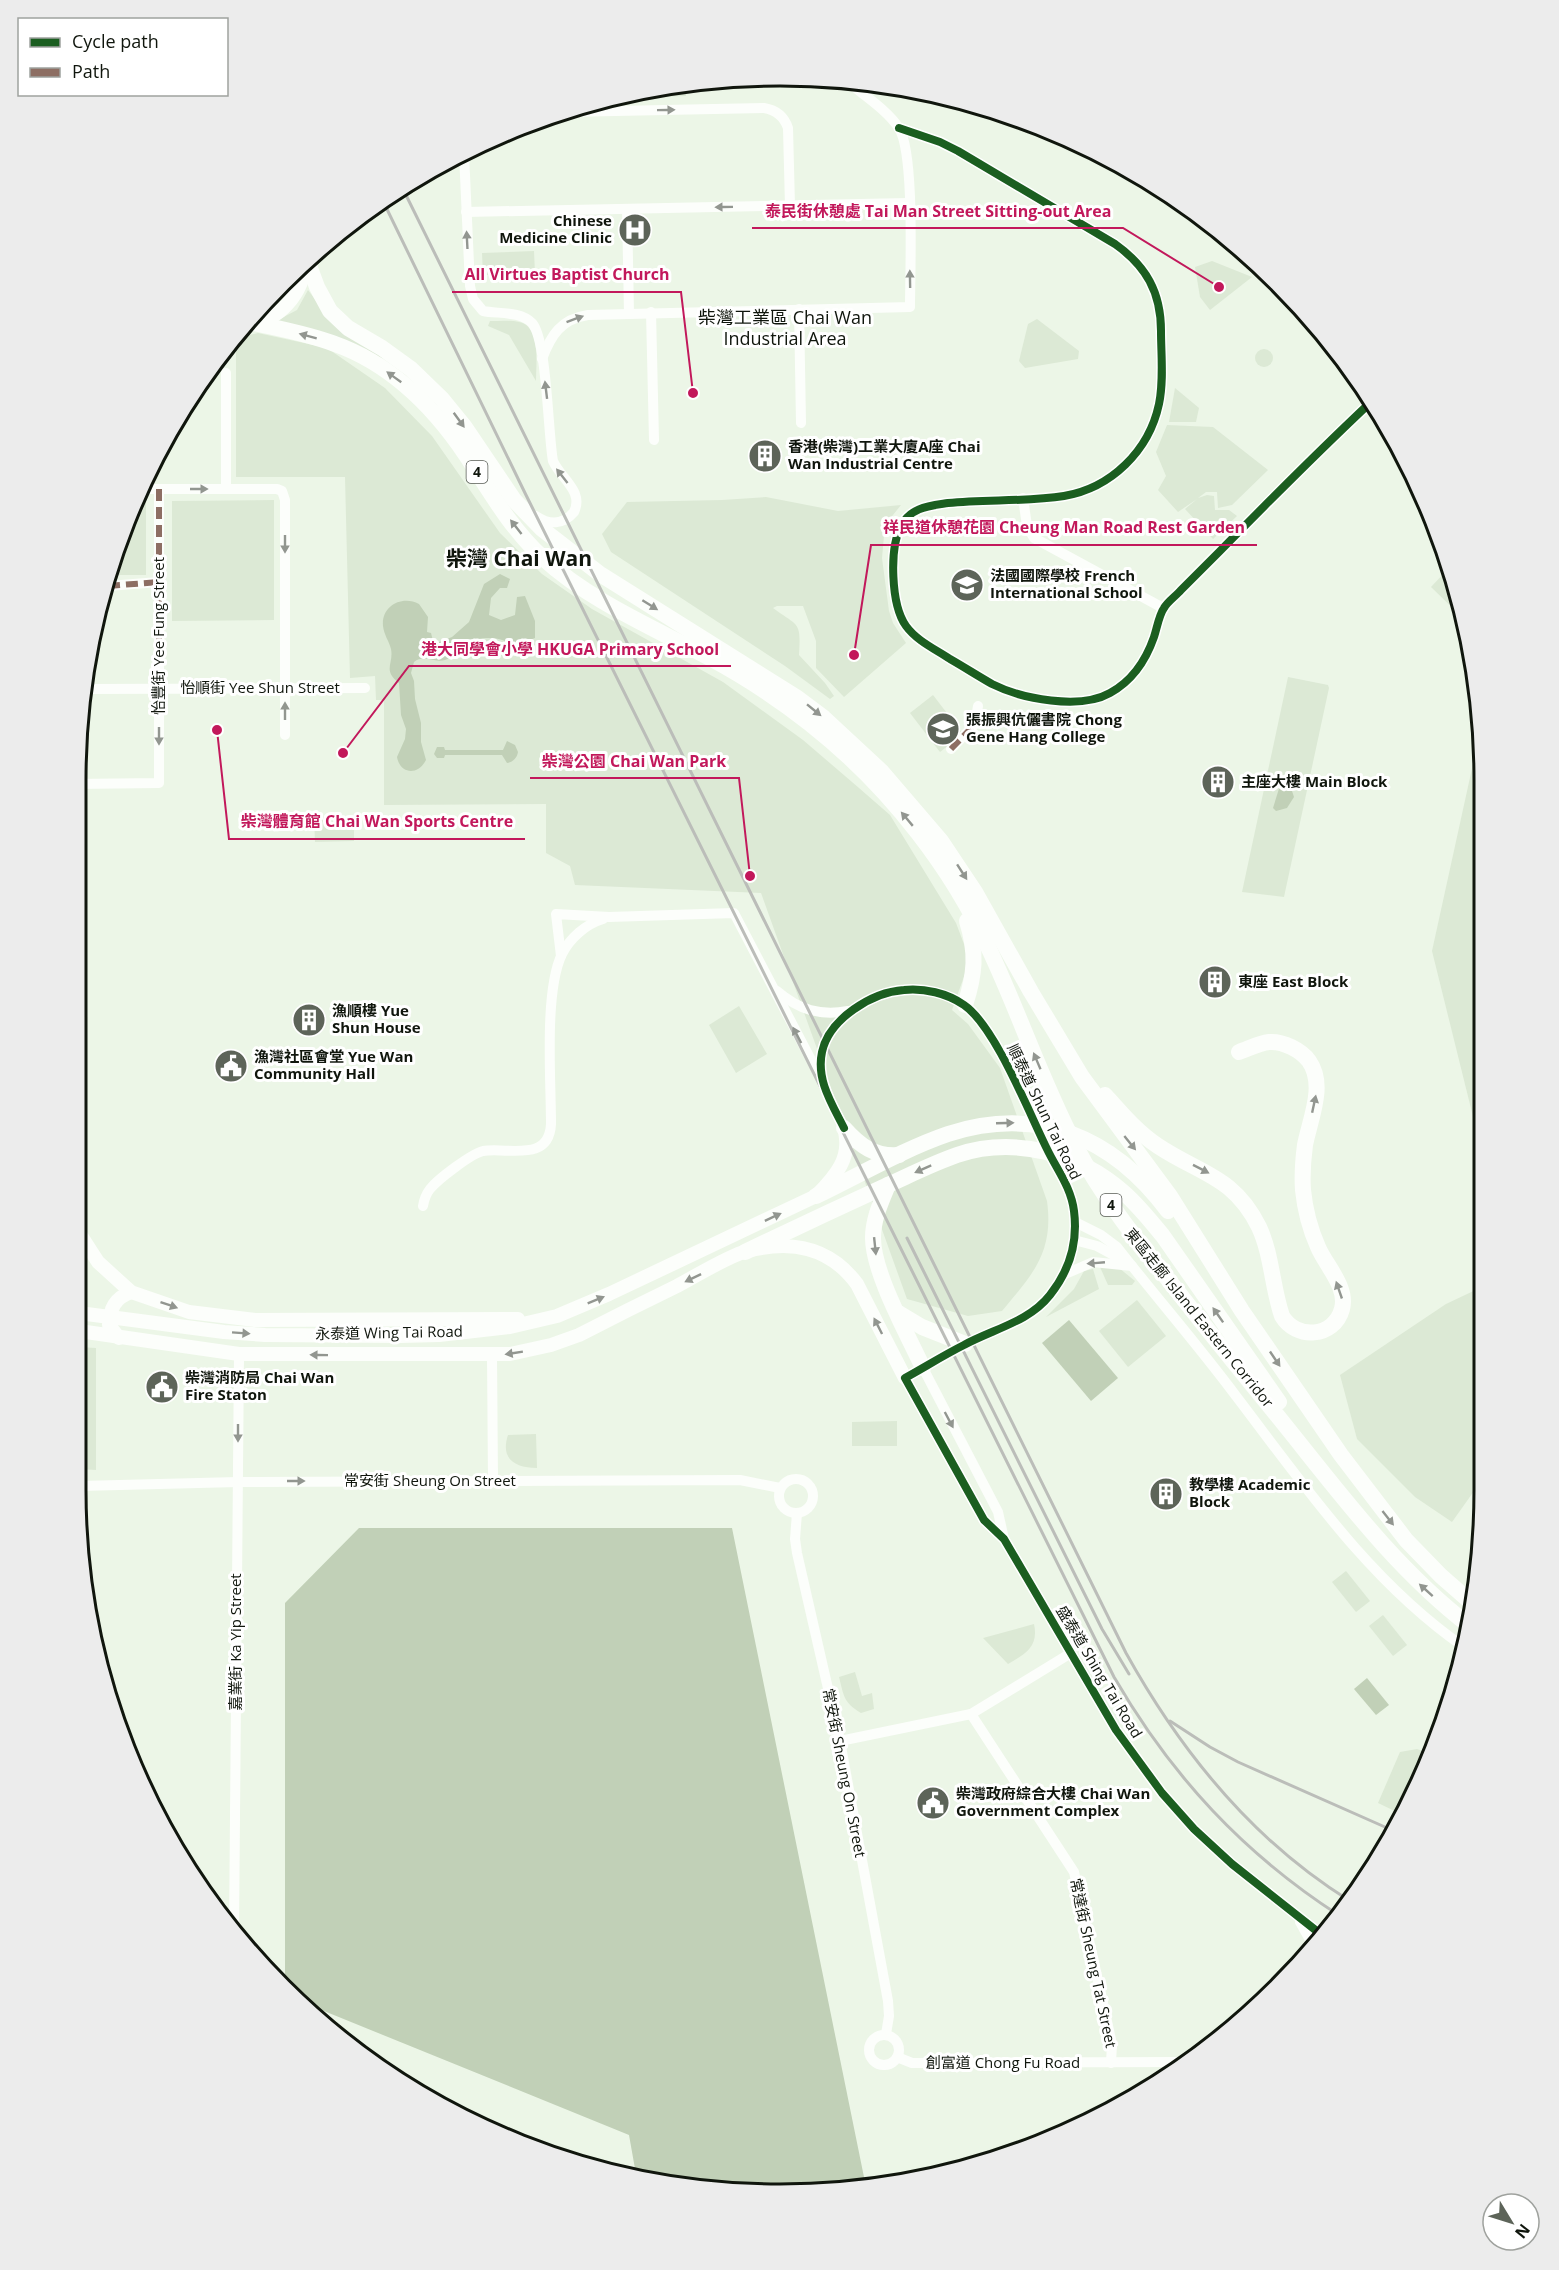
<svg xmlns="http://www.w3.org/2000/svg" width="1559" height="2270" viewBox="0 0 1559 2270" font-family="'Open Sans','Noto Sans TC',sans-serif">
	<rect width="100%" height="100%" fill="#ecf6e7"/>
	<!-- green -->
	<g fill="#dce9d5">
		<path d="M685 84 686 96 609 98 642 89Z"/>
		<path d="M534 251 535 274 483 275 482 253Z"/>
		<path d="M1212 261 1252 277 1210 310 1200 297 1195 267Z"/>
		<path d="M296 269C293 291 277 308 255 311L281 282Z"/>
		<path d="M308 290 331 321 393 362 276 321 297 310Z"/>
		<path d="M1037 319 1079 351 1078 359 1025 368 1019 361 1028 324Z"/>
		<path d="M490 321C499 321 510 320 519 322 541 326 536 364 536 381L509 335 488 326Z"/>
		<path d="M258 333 327 348 385 388 432 436 500 533 542 574 592 609 723 682 803 740 859 788 890 815 956 923 970 960 952 1010 968 1024 1000 1068 1047 1201C1054 1252 1033 1274 1002 1311L968 1316 907 1299 761 893 575 885 570 866 546 853V804L384 805V700H376L375 676 350 678 345 477H236V338Z"/>
		<circle cx="1264" cy="358" r="9"/>
		<path d="M1175 388 1199 408 1196 422H1169Z"/>
		<path d="M1167 425 1213 427 1268 470 1232 505 1218 508 1217 492H1206L1198 498 1207 495 1214 496 1215 510H1229L1237 516 1213 539 1185 509 1197 499 1178 512 1158 490 1166 476 1156 452Z"/>
		<path d="M766 497 838 511 901 505 885 525 882 558 889 611 893 623 906 643 844 697 816 668V641L803 606H777L773 608C799 627 801 621 799 655L825 683 834 696 830 699 785 666 611 552 602 534 627 502 722 500Z"/>
		<path d="M274 500V620L172 621V501Z"/>
		<path d="M136 501H146V575H111Z"/>
		<path d="M1448 569 1463 618 1431 587Z"/>
		<path d="M1288 677 1328 685 1329 688 1284 897 1242 892Z"/>
		<path d="M933 695 963 734 940 752 910 713Z"/>
		<path d="M1478 721 1484 780V1161L1432 951 1478 741Z"/>
		<path d="M354 816V841L315 842 314 817Z"/>
		<path d="M739 1006 767 1054 736 1073 709 1025Z"/>
		<path d="M1100 1267 1119 1268 1135 1281 1132 1285H1108Z"/>
		<path d="M1093 1269 1099 1289 1046 1317 1074 1289 1084 1271Z"/>
		<path d="M1484 1286V1477L1452 1522 1415 1497 1357 1439 1340 1375 1446 1304Z"/>
		<path d="M1137 1300 1166 1336 1128 1367 1099 1331Z"/>
		<path d="M79 1347 96 1348V1470L80 1469Z"/>
		<path d="M897 1421V1446H852V1422Z"/>
		<path d="M536 1434 537 1468C515 1468 500 1459 508 1435Z"/>
		<path d="M1346 1571 1370 1601 1356 1612 1332 1582Z"/>
		<path d="M1383 1615 1407 1645 1393 1656 1369 1626Z"/>
		<path d="M1034 1624C1039 1647 1025 1654 1008 1664L983 1638Z"/>
		<path d="M855 1672 862 1696 872 1693 874 1709 861 1713C843 1702 844 1696 839 1677Z"/>
		<path d="M1417 1749 1428 1753 1411 1802 1403 1815 1378 1803 1400 1752Z"/>
	</g>
	<!-- water -->
	<g fill="#c1d0b7">
		<path d="M500 574 510 579 507 588H500L491 598 489 615 501 620 515 615 517 597 525 596 535 621V638C506 650 510 637 486 638 469 638 460 655 445 660 433 663 424 654 414 662L411 673 414 681 415 699 421 723V742L426 760C418 776 400 774 397 757L405 739 406 729 401 715 399 683C382 670 394 664 391 649 389 641 384 635 383 626 381 606 402 595 419 604L428 617 427 632 431 633 433 641 439 642 452 637 469 622 484 584Z"/>
		<path d="M507 741 515 745 518 752C517 758 513 762 507 763L502 755H445L444 758H437L434 754 437 747H444L445 750H503Z"/>
		<path d="M1284 780 1291 788 1294 797 1287 808 1276 811 1273 808 1281 782Z"/>
		<path d="M1069 1320 1118 1378 1091 1401 1042 1343Z"/>
		<path d="M359 1528H732L865 2182H909L733 2193 637 2180 629 2135 292 1998 285 1992V1603Z"/>
		<path d="M1367 1678 1389 1705 1376 1715 1354 1689Z"/>
	</g>
	<g fill="none" stroke-linecap="round" stroke-linejoin="round">
		<!-- minor -->
		<g stroke="#fcfefb" stroke-width="10">
			<path d="M565 112 764 108C776 110 784 116 788 128L790 206"/>
			<path d="M899 128 940 142 958 151 1115 244C1146 266 1161 292 1161 331 1161 355 1164 380 1159 404 1149 451 1111 488 1064 496 1026 502 986 499 948 503 929 506 911 507 901 526 889 549 891 605 906 626 917 641 935 649 950 659 964 667 978 676 992 684 1022 699 1080 710 1110 693 1132 681 1146 660 1154 637 1157 628 1159 615 1164 608 1168 601 1176 596 1181 590 1194 577 1207 564 1220 551 1270 500 1320 450 1372 401"/>
			<path d="M464 153 470 286 473 299 483 311C498 314 520 311 532 323 547 339 548 435 553 461 561 479 584 491 574 512 563 525 549 525 536 516"/>
			<path d="M627 209 629 313"/>
			<path d="M466 212 909 203"/>
			<path d="M799 309 801 423"/>
			<path d="M651 312 654 440"/>
			<path d="M542 359C551 335 561 319 588 315L910 307C910 272 915 154 899 128 887 110 865 96 848 82"/>
			<path d="M140 489H277L282 491 285 500V735"/>
			<path d="M226 489V373"/>
			<path d="M1023 498 1027 526 1034 538 1163 608"/>
			<path d="M108 586 159 582"/>
			<path d="M84 689 365 688"/>
			<path d="M951 749 975 724 978 706"/>
			<path d="M75 784 159 783V489"/>
			<path d="M561 956 556 914 609 917 734 913 820 1077"/>
			<path d="M777 991C799 1010 820 1016 848 1011"/>
			<path d="M844 1128C832 1104 816 1080 822 1052 829 1019 872 992 904 990 924 988 947 993 964 1005 995 1026 1029 1113 1047 1149 1057 1170 1071 1187 1074 1211 1078 1242 1069 1271 1050 1295 1029 1322 993 1329 964 1345 944 1355 925 1367 905 1378L984 1520 1004 1539 1116 1730 1162 1793 1194 1829 1232 1864 1323 1936"/>
			<path d="M423 1206C424 1200 426 1194 430 1189 438 1179 471 1154 483 1151 508 1147 549 1163 551 1124 551 1080 544 991 562 954 570 938 586 924 603 919"/>
			<path d="M1075 1222 1101 1235 1117 1247C1156 1297 1198 1345 1236 1396 1304 1485 1370 1582 1464 1647"/>
			<path d="M1074 1240 1097 1246 1123 1260"/>
			<path d="M1063 1275 1093 1262 1132 1266"/>
			<path d="M492 1356 493 1480"/>
			<path d="M923 1368 998 1512 1004 1539"/>
			<circle cx="796" cy="1496" r="17"/>
			<path d="M80 1486 238 1482 740 1480 780 1488"/>
			<path d="M797 1513 795 1539 797 1553 840 1741 888 2001 889 2016 886 2034"/>
			<path d="M971 1714 1074 1872 1112 2044 1111 2063"/>
			<path d="M840 1741 971 1714 1071 1653"/>
			<path d="M1300 1922 1314 1947"/>
			<path d="M234 1931 239 1354"/>
			<circle cx="884" cy="2050" r="15"/>
			<path d="M897 2057 912 2063 1182 2062"/>
			<path d="M492 2131 546 2152"/>
		</g>
		<!-- major -->
		<g stroke="#fcfefb" stroke-width="14">
			<path d="M246 322C280 324 303 292 306 261"/>
			<path d="M78 1231 98 1262 131 1292 189 1312 255 1320 518 1319"/>
			<path d="M79 1313 224 1332 265 1335 400 1336 439 1335 510 1327 557 1316 609 1294 816 1196C835 1177 853 1157 844 1128"/>
			<path d="M79 1331 239 1354H510L551 1345 579 1335C612 1318 644 1302 677 1286 696 1276 728 1256 747 1251 791 1240 829 1246 857 1284L905 1378"/>
			<path d="M119 1338 109 1325C110 1308 115 1298 131 1292"/>
		</g>
		<!-- highway -->
		<g stroke="#fcfefb" stroke-width="16">
			<path d="M307 260 317 287 330 311 348 328 382 348 411 369 442 399 464 426 514 500 542 529 600 574 796 697 824 718 881 771 941 841 975 892 1031 992 1082 1077 1170 1196 1242 1311 1341 1455 1406 1540 1441 1576 1473 1604"/>
			<path d="M254 323C281 329 309 334 335 344 391 364 433 406 466 455 489 490 511 529 543 558 590 601 652 627 708 657 790 701 862 760 918 833 946 869 971 910 990 951 1020 1015 1042 1082 1075 1145 1102 1197 1138 1242 1175 1288 1205 1327 1236 1365 1267 1403 1332 1482 1389 1564 1471 1627"/>
			<path d="M965 1005C975 974 977 953 967 921"/>
			<path d="M1105 1095C1121 1113 1137 1132 1158 1146 1200 1174 1234 1176 1259 1227 1272 1255 1272 1287 1282 1316 1296 1340 1334 1338 1342 1309 1348 1287 1326 1266 1318 1247 1310 1229 1305 1210 1303 1190 1302 1175 1303 1160 1305 1145 1310 1119 1326 1085 1309 1061 1301 1050 1283 1041 1269 1042 1259 1043 1248 1049 1239 1052"/>
			<path d="M844 1128C860 1146 875 1157 899 1155"/>
			<path d="M888 1185C881 1202 873 1219 873 1238 873 1273 908 1335 923 1368"/>
			<path d="M816 1196C858 1176 904 1149 948 1134 1038 1105 1113 1137 1168 1211"/>
			<path d="M745 1252C793 1229 842 1206 890 1184 912 1174 934 1163 957 1155 1014 1136 1079 1153 1123 1192 1138 1205 1150 1220 1163 1236L1279 1402"/>
			<path d="M897 1312 922 1327 965 1344"/>
		</g>
		<!-- rail -->
		<g stroke="#bbbdb9" stroke-width="3">
			<path d="M402 187 1126 1653C1181 1752 1253 1841 1350 1901"/>
			<path d="M382 199 525 493 1114 1677C1172 1777 1244 1854 1340 1916"/>
			<path d="M907 1238 1102 1629 1129 1674"/>
			<path d="M1170 1721 1210 1747 1238 1762 1394 1831"/>
		</g>
		<!-- quiet -->
		<g stroke="#8d6e63" stroke-width="6" stroke-dasharray="12 6" stroke-linecap="butt">
			<path d="M159 489V688"/>
			<path d="M108 586 159 582"/>
			<path d="M951 749 975 724 978 706"/>
		</g>
		<defs>
			<g id="cycleway">
				<path d="M899 128 940 142 958 151 1115 244C1146 266 1161 292 1161 331 1161 355 1164 380 1159 404 1149 451 1111 488 1064 496 1026 502 986 499 948 503 929 506 911 507 901 526 889 549 891 605 906 626 917 641 935 649 950 659 964 667 978 676 992 684 1022 699 1080 710 1110 693 1132 681 1146 660 1154 637 1157 628 1159 615 1164 608 1168 601 1176 596 1181 590 1194 577 1207 564 1220 551 1270 500 1320 450 1372 401"/>
				<path d="M844 1128C832 1104 816 1080 822 1052 829 1019 872 992 904 990 924 988 947 993 964 1005 995 1026 1029 1113 1047 1149 1057 1170 1071 1187 1074 1211 1078 1242 1069 1271 1050 1295 1029 1322 993 1329 964 1345 944 1355 925 1367 905 1378L984 1520 1004 1539 1116 1730 1162 1793 1194 1829 1232 1864 1323 1936"/>
			</g>
		</defs>
		<!-- cycleway casing -->
		<use href="#cycleway" stroke="#fff" stroke-width="11"/>
		<!-- cycleway -->
		<use href="#cycleway" stroke="#1b5e20" stroke-width="8"/>
	</g>
	<!-- one-way arrows -->
	<defs><path id="oneway-solid" d="M-6-.8H1V-3.2L6.5 0L1 3.2V.8H-6Z" transform="scale(1.5)"/></defs>
	<g fill="#929690">
		<use href="#oneway-solid" transform="translate(666 110) rotate(-1)"/>
		<use href="#oneway-solid" transform="translate(724 207) rotate(179)"/>
		<use href="#oneway-solid" transform="translate(467 240) rotate(-93)"/>
		<use href="#oneway-solid" transform="translate(910 279) rotate(-91)"/>
		<use href="#oneway-solid" transform="translate(575 319) rotate(-20)"/>
		<use href="#oneway-solid" transform="translate(308 336) rotate(-165)"/>
		<use href="#oneway-solid" transform="translate(394 377) rotate(-144)"/>
		<use href="#oneway-solid" transform="translate(546 390) rotate(-97)"/>
		<use href="#oneway-solid" transform="translate(459 420) rotate(54)"/>
		<use href="#oneway-solid" transform="translate(562 476) rotate(-128)"/>
		<use href="#oneway-solid" transform="translate(199 489)"/>
		<use href="#oneway-solid" transform="translate(516 527) rotate(-128)"/>
		<use href="#oneway-solid" transform="translate(285 544) rotate(90)"/>
		<use href="#oneway-solid" transform="translate(650 605) rotate(32)"/>
		<use href="#oneway-solid" transform="translate(814 710) rotate(39)"/>
		<use href="#oneway-solid" transform="translate(285 711) rotate(-90)"/>
		<use href="#oneway-solid" transform="translate(159 736) rotate(90)"/>
		<use href="#oneway-solid" transform="translate(907 819) rotate(-130)"/>
		<use href="#oneway-solid" transform="translate(962 872) rotate(57)"/>
		<use href="#oneway-solid" transform="translate(797 1035) rotate(-118)"/>
		<use href="#oneway-solid" transform="translate(1037 1061) rotate(-113)"/>
		<use href="#oneway-solid" transform="translate(1314 1104) rotate(-78)"/>
		<use href="#oneway-solid" transform="translate(1005 1123) rotate(-2)"/>
		<use href="#oneway-solid" transform="translate(1130 1143) rotate(51)"/>
		<use href="#oneway-solid" transform="translate(923 1169) rotate(156)"/>
		<use href="#oneway-solid" transform="translate(1201 1169) rotate(27)"/>
		<use href="#oneway-solid" transform="translate(773 1217) rotate(-25)"/>
		<use href="#oneway-solid" transform="translate(875 1246) rotate(84)"/>
		<use href="#oneway-solid" transform="translate(1096 1263) rotate(175)"/>
		<use href="#oneway-solid" transform="translate(693 1278) rotate(154)"/>
		<use href="#oneway-solid" transform="translate(1339 1290) rotate(-109)"/>
		<use href="#oneway-solid" transform="translate(596 1300) rotate(-22)"/>
		<use href="#oneway-solid" transform="translate(169 1305) rotate(19)"/>
		<use href="#oneway-solid" transform="translate(1218 1315) rotate(-125)"/>
		<use href="#oneway-solid" transform="translate(878 1326) rotate(-117)"/>
		<use href="#oneway-solid" transform="translate(241 1333) rotate(4)"/>
		<use href="#oneway-solid" transform="translate(514 1353) rotate(171)"/>
		<use href="#oneway-solid" transform="translate(319 1355) rotate(-179)"/>
		<use href="#oneway-solid" transform="translate(1275 1359) rotate(56)"/>
		<use href="#oneway-solid" transform="translate(949 1420) rotate(62)"/>
		<use href="#oneway-solid" transform="translate(238 1433) rotate(90)"/>
		<use href="#oneway-solid" transform="translate(296 1481)"/>
		<use href="#oneway-solid" transform="translate(1388 1518) rotate(52)"/>
		<use href="#oneway-solid" transform="translate(1426 1590) rotate(-138)"/>
	</g>
	<!-- icons -->
	<defs>
		<symbol id="hospital-disc" viewBox="-11 -11 22 22"><circle r="9.5" fill="#5d6459" stroke="#fff"/><path d="M-5-5h3v3.5h4V-5h3V5h-3V1.5h-4V5h-3Z" fill="#fff"/></symbol>
		<symbol id="building-disc" viewBox="-11 -11 22 22"><circle r="9.5" fill="#5d6459" stroke="#fff"/><path d="M-4-6H4V6H1V3H-1V6H-4ZM-2.5-4.3h1.7v1.8h-1.7ZM.8-4.3h1.7v1.8H.8ZM-2.5-1h1.7V.8h-1.7ZM.8-1h1.7V.8H.8Z" fill="#fff"/></symbol>
		<symbol id="school-disc" viewBox="-11 -11 22 22"><circle r="9.5" fill="#5d6459" stroke="#fff"/><path d="M0-5L7-2L0 1L-7-2ZM-4 1L0 2.5L4 1V4Q0 6-4 4Z" fill="#fff"/></symbol>
		<symbol id="civic-disc" viewBox="-11 -11 22 22"><circle r="9.5" fill="#5d6459" stroke="#fff"/><path d="M-.6-6.5H3V-4.5H.6V-3L4-1V1h2V6H-6V1h2V-1L-.6-3ZM-1.2 2.5V6h2.4V2.5Z" fill="#fff"/></symbol>
	</defs>
	<g fill-rule="evenodd">
		<use href="#hospital-disc" x="616" y="211" width="38" height="38"/>
		<use href="#building-disc" x="746" y="437" width="38" height="38"/>
		<use href="#school-disc" x="948" y="566" width="38" height="38"/>
		<use href="#school-disc" x="924" y="710" width="38" height="38"/>
		<use href="#building-disc" x="1199" y="763" width="38" height="38"/>
		<use href="#building-disc" x="1196" y="963" width="38" height="38"/>
		<use href="#building-disc" x="290" y="1001" width="38" height="38"/>
		<use href="#civic-disc" x="212" y="1047" width="38" height="38"/>
		<use href="#civic-disc" x="143" y="1368" width="38" height="38"/>
		<use href="#building-disc" x="1147" y="1475" width="38" height="38"/>
		<use href="#civic-disc" x="914" y="1784" width="38" height="38"/>
	</g>
	<g text-anchor="middle" stroke-width="6" stroke-linejoin="round" paint-order="stroke">
		<!-- shield labels -->
		<g fill="#fff" stroke="#585c56" stroke-width="1.5">
			<rect x="466.5" y="461" width="21" height="22" rx="4.5"/>
			<rect x="1100.5" y="1194" width="21" height="22" rx="4.5"/>
		</g>
		<g font-size="14" font-weight="bold" fill="#10160d">
			<text x="477" y="477">4</text>
			<text x="1111" y="1210">4</text>
		</g>
		<!-- poi labels -->
		<g font-size="15" font-weight="bold" fill="#10160d" stroke="#fff" text-anchor="start">
			<text x="612" y="226" text-anchor="end">Chinese<tspan x="612" dy="17">Medicine Clinic</tspan></text>
			<text x="788" y="452">香港(柴灣)工業大廈A座 Chai<tspan x="788" dy="17">Wan Industrial Centre</tspan></text>
			<text x="990" y="581">法國國際學校 French<tspan x="990" dy="17">International School</tspan></text>
			<text x="966" y="725">張振興伉儷書院 Chong<tspan x="966" dy="17">Gene Hang College</tspan></text>
			<text x="1241" y="787">主座大樓 Main Block</text>
			<text x="1238" y="987">東座 East Block</text>
			<text x="332" y="1016">漁順樓 Yue<tspan x="332" dy="17">Shun House</tspan></text>
			<text x="254" y="1062">漁灣社區會堂 Yue Wan<tspan x="254" dy="17">Community Hall</tspan></text>
			<text x="185" y="1383">柴灣消防局 Chai Wan<tspan x="185" dy="17">Fire Staton</tspan></text>
			<text x="1189" y="1490">教學樓 Academic<tspan x="1189" dy="17">Block</tspan></text>
			<text x="956" y="1799">柴灣政府綜合大樓 Chai Wan<tspan x="956" dy="17">Government Complex</tspan></text>
		</g>
		<!-- street labels -->
		<g font-size="15" fill="#10160d" stroke="#fff">
			<text transform="translate(159 636) rotate(-90)" y="5">怡豐街 Yee Fung Street</text>
			<text x="260" y="693">怡順街 Yee Shun Street</text>
			<text transform="translate(1044 1112) rotate(64)" y="5">順泰道 Shun Tai Road</text>
			<text transform="translate(1199 1318) rotate(51)" y="5">東區走廊 Island Eastern Corridor</text>
			<text transform="translate(389 1333) rotate(-1)" y="5">永泰道 Wing Tai Road</text>
			<text x="430" y="1486">常安街 Sheung On Street</text>
			<text transform="translate(236 1642) rotate(-90)" y="5">嘉業街 Ka Yip Street</text>
			<text transform="translate(1099 1672) rotate(59)" y="5">盛泰道 Shing Tai Road</text>
			<text transform="translate(844 1773) rotate(79)" y="5">常安街 Sheung On Street</text>
			<text transform="translate(1093 1963) rotate(78)" y="5">常達街 Sheung Tat Street</text>
			<text x="1003" y="2068">創富道 Chong Fu Road</text>
		</g>
		<!-- quarter labels -->
		<g font-size="18" fill="#10160d" stroke="#fff">
			<text x="785" y="324">柴灣工業區 Chai Wan<tspan x="785" dy="21">Industrial Area</tspan></text>
		</g>
		<!-- district labels -->
		<g font-size="21" font-weight="bold" fill="#10160d" stroke="#fff">
			<text x="519" y="566">柴灣 Chai Wan</text>
		</g>
	</g>
	<!-- crop -->
	<path d="M0 0H1559V2270H0ZM780 86H780A694 694 0 0 1 1474 780V1490A694 694 0 0 1 780 2184H780A694 694 0 0 1 86 1490V780A694 694 0 0 1 780 86Z" fill="#ececec" fill-rule="evenodd"/>
	<path fill="none" stroke="#10160d" stroke-width="3" d="M780 86H780A694 694 0 0 1 1474 780V1490A694 694 0 0 1 780 2184H780A694 694 0 0 1 86 1490V780A694 694 0 0 1 780 86Z"/>
	<!-- callouts -->
	<path fill="none" stroke="#c2185b" stroke-width="2" d="M1219 287L1123 228H752M693 393L681 292H452M854 655L871 545H1257M343 753L409 666H731M750 876L739 778H530M217 730L229 839H525"/>
	<g fill="#c2185b" stroke="#fff" stroke-width="2">
		<circle cx="1219" cy="287" r="6"/>
		<circle cx="693" cy="393" r="6"/>
		<circle cx="854" cy="655" r="6"/>
		<circle cx="343" cy="753" r="6"/>
		<circle cx="750" cy="876" r="6"/>
		<circle cx="217" cy="730" r="6"/>
	</g>
	<g font-size="16" text-anchor="middle" font-weight="bold" fill="#c2185b" stroke="#fff" stroke-width="6" stroke-linejoin="round" paint-order="stroke">
		<text x="938" y="217">泰民街休憩處 Tai Man Street Sitting-out Area</text>
		<text x="567" y="280">All Virtues Baptist Church</text>
		<text x="1064" y="533">祥民道休憩花園 Cheung Man Road Rest Garden</text>
		<text x="570" y="655">港大同學會小學 HKUGA Primary School</text>
		<text x="634" y="767">柴灣公園 Chai Wan Park</text>
		<text x="377" y="827">柴灣體育館 Chai Wan Sports Centre</text>
	</g>
	<!-- legend -->
	<rect x="18" y="18" width="210" height="78" fill="#ffffff" stroke="#9fa29e" stroke-width="1.5"/>
	<rect x="30" y="38" width="30" height="9" fill="#1b5e20" stroke="#9fa29e" stroke-width="1.5"/>
	<text x="72" y="48" font-size="18" fill="#10160d">Cycle path</text>
	<rect x="30" y="68" width="30" height="9" fill="#8d6e63" stroke="#9fa29e" stroke-width="1.5"/>
	<text x="72" y="78" font-size="18" fill="#10160d">Path</text>
	<!-- north arrow -->
	<g transform="translate(1511 2222) rotate(128)"><circle r="28" fill="#ffffff" stroke="#9fa29e" stroke-width="1.5"/>
	<path d="M0-4.5L10 22L0 15L-10 22Z" fill="#5d6459"/>
	<text y="-9" font-size="16" font-weight="bold" text-anchor="middle" fill="#10160d">N</text>
	</g>
</svg>
